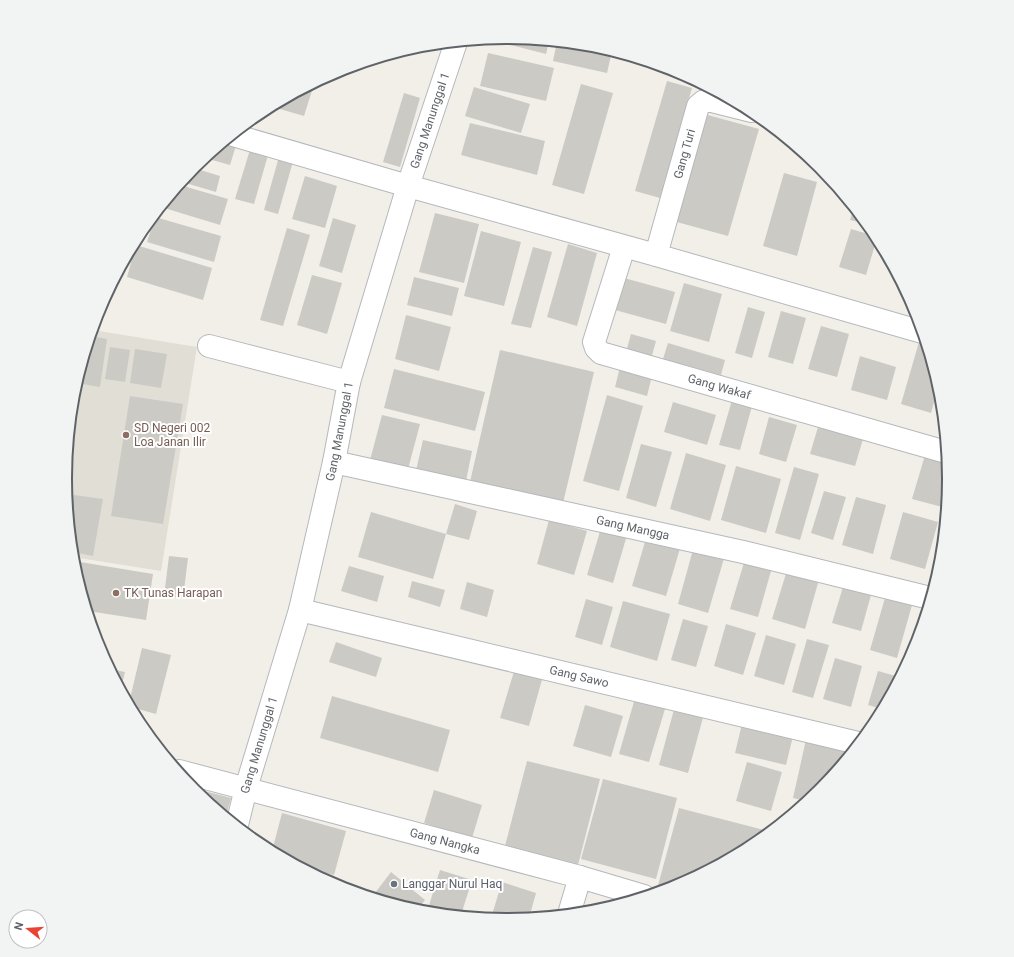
<svg xmlns="http://www.w3.org/2000/svg" width="1014" height="957" viewBox="0 0 1014 957" font-family="Roboto,sans-serif">
	<rect width="100%" height="100%" fill="#f1efe8"/>
	<!-- education -->
	<path fill="#e1ded6" d="M93 330 197 347 161 571 73 557 66 478 74 392Z"/>
	<!-- building -->
	<g fill="#cccac5">
		<path d="M507 37 549 41 546 54 491 40 492 39Z"/>
		<path d="M557 42 593 46 612 51 607 73 553 61Z"/>
		<path d="M488 53 554 68 546 101 480 86Z"/>
		<path d="M667 81 692 88 660 198 635 191Z"/>
		<path d="M314 84 304 116 273 107V105Z"/>
		<path d="M581 84 613 93 584 194 552 185Z"/>
		<path d="M474 87 530 104 521 133 465 116Z"/>
		<path d="M404 93 420 98 400 167 383 162Z"/>
		<path d="M704 114 759 129 728 236 673 221Z"/>
		<path d="M470 123 545 141 537 175 461 155Z"/>
		<path d="M231 137 238 139 230 165 205 158Z"/>
		<path d="M252 143 270 148 254 204 235 199Z"/>
		<path d="M280 153 294 158 278 214 264 210Z"/>
		<path d="M194 168 220 176 216 192 182 182Z"/>
		<path d="M784 173 817 182 797 256 763 246Z"/>
		<path d="M305 176 337 186 325 228 292 219Z"/>
		<path d="M180 185 228 199 220 225 161 207Z"/>
		<path d="M854 208 867 224 850 220Z"/>
		<path d="M435 213 479 224 464 283 419 272Z"/>
		<path d="M155 217 221 236 214 262 147 242Z"/>
		<path d="M333 218 356 225 342 273 319 266Z"/>
		<path d="M287 228 310 235 283 326 260 320Z"/>
		<path d="M851 229 875 236 877 238 866 275 839 267Z"/>
		<path d="M481 231 521 242 504 306 464 296Z"/>
		<path d="M568 244 597 253 577 326 547 317Z"/>
		<path d="M136 245 212 268 203 300 127 277Z"/>
		<path d="M533 247 552 252 531 328 511 324Z"/>
		<path d="M312 275 342 283 327 334 297 325Z"/>
		<path d="M414 277 459 288 452 316 407 305Z"/>
		<path d="M624 278 675 292 666 324 615 310Z"/>
		<path d="M684 283 722 294 709 342 670 331Z"/>
		<path d="M748 307 765 312 752 358 735 353Z"/>
		<path d="M781 311 806 318 793 364 768 357Z"/>
		<path d="M406 315 451 327 439 371 395 359Z"/>
		<path d="M821 326 849 334 837 377 808 369Z"/>
		<path d="M631 334 656 341 651 359 626 352Z"/>
		<path d="M91 336 107 339 100 387 77 383Z"/>
		<path d="M919 342 925 343 938 387 931 413 901 404Z"/>
		<path d="M668 343 725 360 721 375 663 359Z"/>
		<path d="M110 347 130 350 125 382 105 379Z"/>
		<path d="M135 349 167 354 161 388 130 383Z"/>
		<path d="M500 350 594 372 563 503 470 482Z"/>
		<path d="M860 356 896 367 887 400 851 390Z"/>
		<path d="M620 367 652 376 647 396 615 387Z"/>
		<path d="M394 369 485 392 475 431 384 408Z"/>
		<path d="M607 395 643 406 619 491 583 481Z"/>
		<path d="M130 396 183 404 163 524 111 516Z"/>
		<path d="M732 400 752 406 740 450 719 445Z"/>
		<path d="M673 402 716 415 707 445 664 432Z"/>
		<path d="M382 415 420 424 407 473 369 464Z"/>
		<path d="M769 417 797 425 786 462 759 454Z"/>
		<path d="M818 427 863 439 855 466 810 454Z"/>
		<path d="M423 440 472 451 465 486 415 475Z"/>
		<path d="M641 444 672 452 656 507 626 498Z"/>
		<path d="M686 453 726 465 710 521 670 509Z"/>
		<path d="M925 455 947 462 948 479 946 508 912 499Z"/>
		<path d="M736 466 781 479 766 533 721 520Z"/>
		<path d="M794 467 819 474 800 540 775 533Z"/>
		<path d="M824 491 846 497 833 540 811 533Z"/>
		<path d="M67 494 103 499 93 556 73 552Z"/>
		<path d="M856 497 886 505 873 554 842 545Z"/>
		<path d="M455 504 477 511 469 540 446 534Z"/>
		<path d="M371 512 446 534 433 579 358 557Z"/>
		<path d="M903 512 938 522 925 569 890 559Z"/>
		<path d="M549 520 587 531 574 575 537 564Z"/>
		<path d="M601 528 627 535 613 583 587 575Z"/>
		<path d="M647 535 681 545 666 596 632 586Z"/>
		<path d="M694 546 725 555 708 613 678 604Z"/>
		<path d="M169 556 188 558 183 598 164 596Z"/>
		<path d="M746 556 773 564 758 617 730 609Z"/>
		<path d="M74 561 153 574 146 620 88 611Z"/>
		<path d="M349 566 384 576 377 602 341 591Z"/>
		<path d="M788 567 820 576 805 629 772 619Z"/>
		<path d="M412 581 445 590 440 607 408 597Z"/>
		<path d="M467 582 494 590 487 617 460 609Z"/>
		<path d="M843 587 871 595 861 631 832 623Z"/>
		<path d="M887 591 914 598 897 658 870 650Z"/>
		<path d="M586 599 613 607 602 645 575 637Z"/>
		<path d="M623 601 670 614 657 661 610 647Z"/>
		<path d="M683 619 708 626 696 667 671 660Z"/>
		<path d="M726 624 756 633 743 675 714 666Z"/>
		<path d="M766 635 796 644 784 685 754 676Z"/>
		<path d="M807 639 829 645 813 698 792 692Z"/>
		<path d="M336 642 382 658 376 677 329 662Z"/>
		<path d="M142 648 171 655 156 714 131 707 129 703Z"/>
		<path d="M835 658 862 666 851 707 823 699Z"/>
		<path d="M515 668 543 676 529 726 500 718Z"/>
		<path d="M110 669 125 672 121 688 116 679Z"/>
		<path d="M878 671 899 677 882 709 868 705Z"/>
		<path d="M637 691 668 699 649 762 619 754Z"/>
		<path d="M332 696 450 730 438 772 320 738Z"/>
		<path d="M676 702 705 710 688 773 659 765Z"/>
		<path d="M585 705 623 716 611 757 573 746Z"/>
		<path d="M742 724 793 736 786 765 735 753Z"/>
		<path d="M807 735 856 746 819 791 806 801 793 798Z"/>
		<path d="M527 761 600 779 578 865 505 846Z"/>
		<path d="M747 762 782 772 771 811 736 801Z"/>
		<path d="M603 779 677 798 656 879 581 859Z"/>
		<path d="M193 788 231 798 226 816 195 791Z"/>
		<path d="M434 790 482 805 472 838 424 823Z"/>
		<path d="M679 808 768 831V833L752 846 676 886 663 890 657 889Z"/>
		<path d="M282 813 346 831 334 875 299 866 272 851Z"/>
		<path d="M440 870 472 880 461 915 427 912Z"/>
		<path d="M391 872 425 900 417 910 372 897Z"/>
		<path d="M502 882 536 893 529 918 507 920 491 918Z"/>
	</g>
	<g fill="none" stroke-linecap="round" stroke-linejoin="round">
		<defs>
			<g id="minor">
				<path d="M233 135 408 186 656 255 922 332"/>
				<path id="s1" d="M624 247 594 342 596 348 601 353 946 452"/>
				<path id="s2" d="M656 255 698 106 704 101H712L752 111"/>
				<path d="M209 346 349 382"/>
				<path id="s3" d="M334 462 743 552 930 598"/>
				<path id="s4" d="M300 610 858 743"/>
				<path id="s5" d="M179 771 580 877 644 896"/>
				<path id="s6" d="M237 825 246 788 300 610 334 462 349 382 408 186 456 42"/>
				<path d="M569 914 580 877"/>
			</g>
		</defs>
		<!-- minor casing -->
		<use href="#minor" stroke="#b5b8bc" stroke-width="24"/>
		<!-- minor -->
		<use href="#minor" stroke="#fff" stroke-width="22"/>
	</g>
	<!-- markers -->
	<g fill="#8d6e63" stroke="#fff" stroke-width="1.5">
		<circle cx="126" cy="435" r="4"/>
		<circle cx="116" cy="593" r="4"/>
	</g>
	<circle fill="#6b7280" stroke="#fff" stroke-width="1.5" cx="394" cy="884" r="4"/>
	<g text-anchor="middle" stroke-width="4" stroke-linejoin="round" paint-order="stroke">
		<!-- street labels -->
		<g font-size="12" fill="#5f6368" stroke="#fff">
			<text dy="4" stroke="none"><textPath href="#s6" startOffset="731">Gang Manunggal 1</textPath></text>
			<text dy="4" stroke="none"><textPath href="#s2" startOffset="105">Gang Turi</textPath></text>
			<text dy="4" stroke="none"><textPath href="#s1" startOffset="236">Gang Wakaf</textPath></text>
			<text dy="4" stroke="none"><textPath href="#s6" startOffset="407">Gang Manunggal 1</textPath></text>
			<text dy="4" stroke="none"><textPath href="#s3" startOffset="306">Gang Mangga</textPath></text>
			<text dy="4" stroke="none"><textPath href="#s4" startOffset="287">Gang Sawo</textPath></text>
			<text dy="4" stroke="none"><textPath href="#s6" startOffset="83">Gang Manunggal 1</textPath></text>
			<text dy="4" stroke="none"><textPath href="#s5" startOffset="275">Gang Nangka</textPath></text>
		</g>
		<!-- education labels -->
		<g font-size="12" fill="#785e54" stroke="#fff" text-anchor="start">
			<text x="134" y="432">SD Negeri 002<tspan x="134" dy="14">Loa Janan Ilir</tspan></text>
			<text x="124" y="597">TK Tunas Harapan</text>
		</g>
		<!-- worship labels -->
		<g font-size="12" fill="#5b616d" stroke="#fff" text-anchor="start">
			<text x="402" y="888">Langgar Nurul Haq</text>
		</g>
	</g>
	<!-- crop -->
	<path d="M0 0H1014V957H0ZM506 44H508A434 434 0 0 1 942 478V479A434 434 0 0 1 508 913H506A434 434 0 0 1 72 479V478A434 434 0 0 1 506 44Z" fill="#f2f3f3" fill-rule="evenodd"/>
	<path fill="none" stroke="#5f6368" stroke-width="2" d="M506 44H508A434 434 0 0 1 942 478V479A434 434 0 0 1 508 913H506A434 434 0 0 1 72 479V478A434 434 0 0 1 506 44Z"/>
	<!-- north arrow -->
	<g transform="translate(28 929) rotate(287)"><circle r="19" fill="#ffffff" stroke="#bfc1c3"/>
	<path d="M0-3L7 15L0 10L-7 15Z" fill="#ea4335"/>
	<text y="-6" font-size="11" font-weight="bold" text-anchor="middle" fill="#5f6368">N</text>
	</g>
</svg>
